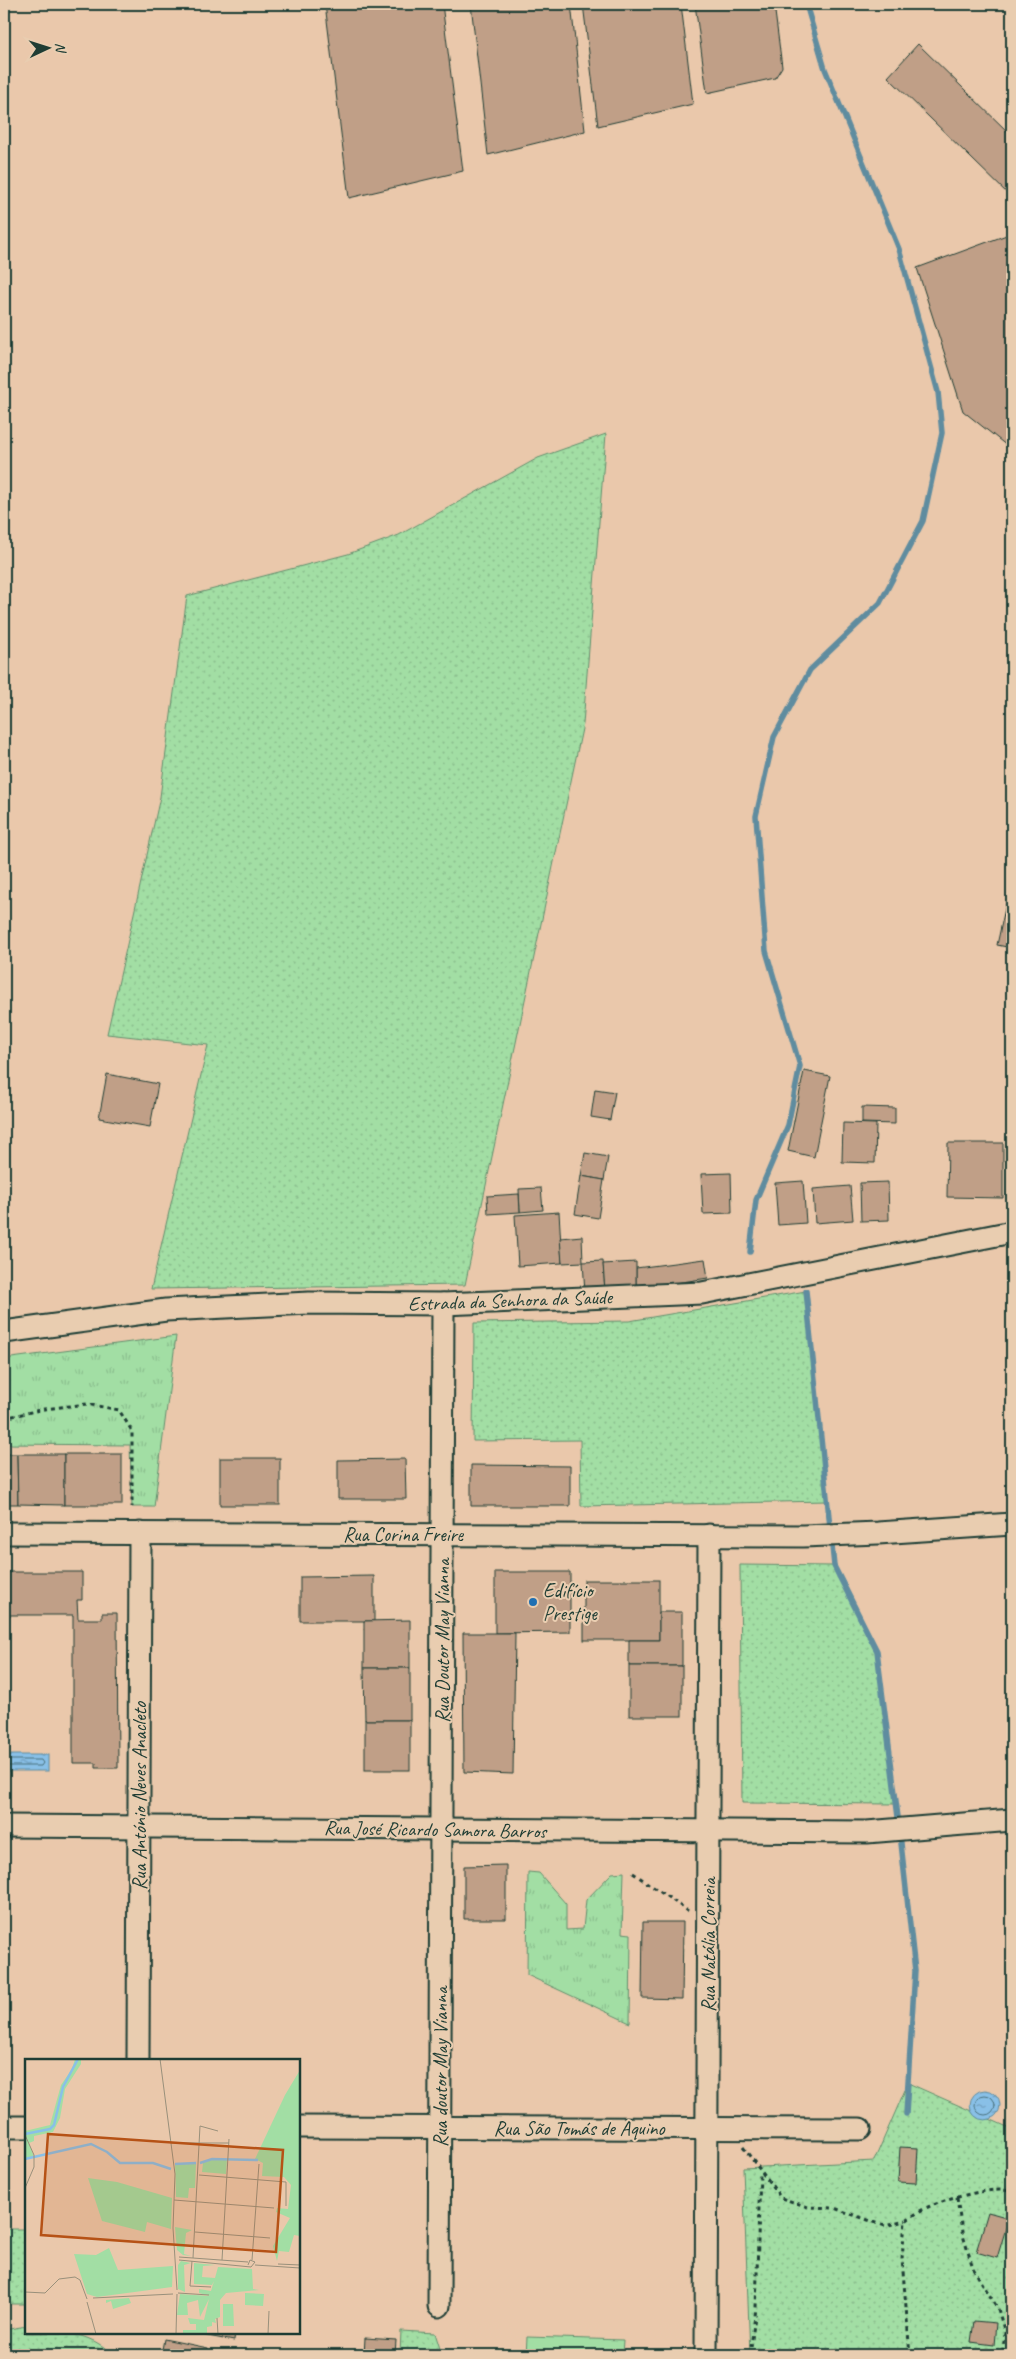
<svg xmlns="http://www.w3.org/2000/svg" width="1016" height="2359" viewBox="0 0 1016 2359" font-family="Caveat,sans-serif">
	<defs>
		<pattern id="grass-dots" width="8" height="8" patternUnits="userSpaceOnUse" patternTransform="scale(1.25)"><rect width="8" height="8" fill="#a2dea4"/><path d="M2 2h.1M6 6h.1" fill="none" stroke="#8bbf8e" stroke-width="1.8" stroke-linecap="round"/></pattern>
		<pattern id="park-tufts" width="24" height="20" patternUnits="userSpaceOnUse" patternTransform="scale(1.25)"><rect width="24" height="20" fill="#a2dea4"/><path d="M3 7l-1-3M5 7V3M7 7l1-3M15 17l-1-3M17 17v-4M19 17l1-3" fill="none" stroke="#8bbf8e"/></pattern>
		<pattern id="water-ripples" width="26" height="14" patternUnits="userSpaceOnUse" patternTransform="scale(1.25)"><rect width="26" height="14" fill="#89c0e7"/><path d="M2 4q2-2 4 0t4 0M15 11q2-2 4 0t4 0" fill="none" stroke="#6f9dbc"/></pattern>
	</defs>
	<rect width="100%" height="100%" fill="#eac8ab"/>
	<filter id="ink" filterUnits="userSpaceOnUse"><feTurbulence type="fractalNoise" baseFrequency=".02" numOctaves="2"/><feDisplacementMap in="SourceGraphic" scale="10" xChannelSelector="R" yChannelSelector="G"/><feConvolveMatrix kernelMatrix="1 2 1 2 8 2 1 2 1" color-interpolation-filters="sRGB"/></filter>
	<g filter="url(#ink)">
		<!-- grass -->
		<g fill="url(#grass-dots)" stroke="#608e6c">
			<path d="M606 434 583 724 465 1285 151 1289 208 1045 107 1034 160 797 187 596 348 554 399 535 538 458Z"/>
			<path d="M806 1291 827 1501 581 1506 580 1440 473 1441 474 1323 629 1321Z"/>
			<path d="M740 1565 834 1566 877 1651 896 1804 742 1803Z"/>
			<path d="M908 2083 1012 2129V2355H750L743 2168 874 2161Z"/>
			<path d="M8 2229H26V2304H4V2234Z"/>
			<path d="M26 2326V2333C64 2333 84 2329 114 2355H4V2330Z"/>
			<path d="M401 2331 435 2333 442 2355H400Z"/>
		</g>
		<!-- park -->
		<g fill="url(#park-tufts)" stroke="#608e6c">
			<path d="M176 1336 154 1507H132L130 1445 4 1444V1359Z"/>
			<path d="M528 1872 539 1873 566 1904V1930L583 1929 586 1900 612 1873 624 1872 622 1933 631 1934 630 2023 527 1975Z"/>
		</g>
		<!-- pitch -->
		<path fill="#a2dea4" stroke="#608e6c" d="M527 2337 623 2340 622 2355H526Z"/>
		<!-- water -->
		<g fill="url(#water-ripples)" stroke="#5f8c9f">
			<rect x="4" y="1755" width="44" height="16"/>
			<circle cx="985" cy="2105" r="15"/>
		</g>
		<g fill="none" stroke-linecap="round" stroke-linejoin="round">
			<!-- shore -->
			<g stroke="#49717c" stroke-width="1">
				<path d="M4 1760H41L43 1763 41 1766H4"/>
				<circle cx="985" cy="2105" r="10"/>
			</g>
			<!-- stream -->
			<g stroke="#5f8c9f" stroke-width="5.5">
				<path d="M750 1252 756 1200 788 1125 800 1066 766 951 756 816 774 737 810 670 880 603 923 521 942 433 938 392 899 249 825 69 806 4"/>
				<path d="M806 1291 834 1566 877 1651 899 1825"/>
				<path d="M900 1834 915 1971 906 2114"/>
			</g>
		</g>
		<!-- building -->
		<g fill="#c09f87" stroke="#1f3d34">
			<path d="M325 4H442L463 171 349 198Z"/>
			<path d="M471 4H571L585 131 488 155Z"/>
			<path d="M583 4H681L693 104 598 126Z"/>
			<path d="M695 4H774L782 67 775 78 707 93Z"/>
			<path d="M918 44 1012 136V198L888 77Z"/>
			<path d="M1012 233V443L1007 446 963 411 917 268Z"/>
			<path d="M1007 899 1012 900V948L997 945Z"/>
			<path d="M804 1071 830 1076 814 1157 788 1151Z"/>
			<path d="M107 1074 158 1084 150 1127 99 1118Z"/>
			<path d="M595 1089 615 1092 610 1120 591 1117Z"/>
			<path d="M862 1107 895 1108V1124L862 1123Z"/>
			<path d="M843 1123 876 1124 875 1163 842 1162Z"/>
			<path d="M948 1143H1003V1198L947 1197Z"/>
			<path d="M585 1153 608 1157 604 1180 581 1176Z"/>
			<path d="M731 1173 732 1213 703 1214 701 1174Z"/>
			<path d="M581 1176 604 1180 598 1218 575 1214Z"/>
			<path d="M803 1181 806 1223 778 1225 775 1183Z"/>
			<path d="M888 1182 889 1220 861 1221 860 1183Z"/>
			<path d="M850 1186 853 1220 815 1223 813 1189Z"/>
			<path d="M541 1188 543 1210 520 1212 519 1189Z"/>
			<path d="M519 1194 520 1212 488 1214 487 1196Z"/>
			<path d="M559 1212 562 1263 518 1266 515 1215Z"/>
			<path d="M582 1236 583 1262 562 1263 560 1238Z"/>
			<path d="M705 1259 708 1278 636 1289V1268Z"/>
			<path d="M603 1261 605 1291 585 1292 583 1262Z"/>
			<path d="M636 1262V1289L605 1291 603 1264Z"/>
			<path d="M4 1454H17L18 1504H4Z"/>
			<path d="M17 1454H64V1505L18 1504Z"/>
			<rect x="64" y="1454" width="58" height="51"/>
			<rect x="220" y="1458" width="60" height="47"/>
			<path d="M405 1459 406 1499H338V1460Z"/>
			<path d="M471 1465 570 1466V1506H471Z"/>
			<path d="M4 1572H82V1600H77L78 1619H102V1613H117L118 1768H96V1763H73V1615H4Z"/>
			<path d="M495 1572H570V1632L495 1633Z"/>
			<path d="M374 1576V1621H300V1577Z"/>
			<rect x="584" y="1580" width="75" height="60"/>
			<path d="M659 1612H682V1666H629V1640H659Z"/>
			<path d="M410 1620V1668H364V1621Z"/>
			<path d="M463 1633H515L513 1774 464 1772Z"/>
			<rect x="629" y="1666" width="53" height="50"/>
			<path d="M364 1668H410V1720H365Z"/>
			<rect x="365" y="1720" width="45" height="50"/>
			<path d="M506 1865V1919H464V1866Z"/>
			<path d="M643 1922H683L682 1999 642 1998Z"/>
			<path d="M900 2147 918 2148 916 2183 898 2182Z"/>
			<path d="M988 2212 1009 2218 997 2258 976 2252Z"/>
			<path d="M974 2321 996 2323 994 2345 971 2342Z"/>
			<path d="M192 2333H235L234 2341Z"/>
			<path d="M365 2338 396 2340 395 2355H364Z"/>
			<path d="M164 2339 208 2348 207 2355H161Z"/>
		</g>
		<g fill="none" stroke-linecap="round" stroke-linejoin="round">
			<defs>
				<g id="minor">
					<path d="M4 1332 166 1310 309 1303 443 1304 702 1293 1012 1232"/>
					<path d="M4 1533 803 1536 878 1533 1012 1524"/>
					<path d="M4 1826 867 1832 1012 1820"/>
					<path d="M138 2060 140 1533"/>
					<path d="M4 2127H26"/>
					<path d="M299 2127 860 2129"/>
					<path d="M439 2306 443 1304"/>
					<path d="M706 2355 709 1535"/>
				</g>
			</defs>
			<!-- minor casing -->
			<use href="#minor" stroke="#1f3d34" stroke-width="25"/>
			<!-- path -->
			<g stroke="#1f3d34" stroke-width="3" stroke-dasharray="4 4" stroke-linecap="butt">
				<path d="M4 1418 44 1409 87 1404 119 1410 132 1431V1507"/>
				<path d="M633 1873 688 1911"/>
				<path d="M743 2147 781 2198 808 2207 834 2208 885 2226 905 2221"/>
				<path d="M957 2198 962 2232 973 2268 998 2309 1005 2333 1002 2355"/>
				<path d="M750 2355 756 2308 760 2172"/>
				<path d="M910 2355 902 2259 905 2221C912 2217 920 2210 928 2207 948 2199 993 2185 1012 2192"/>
			</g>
			<!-- minor -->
			<use href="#minor" stroke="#e9cdb0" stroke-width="21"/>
		</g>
	</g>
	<!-- markers -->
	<circle fill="#1f6fb2" stroke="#e9cdb0" stroke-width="2" cx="533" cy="1602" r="5"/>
	<g text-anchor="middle" stroke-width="4" stroke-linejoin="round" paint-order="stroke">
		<!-- street labels -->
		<g font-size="20" fill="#1f3d34" stroke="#e9cdb0">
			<text transform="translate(510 1300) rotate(-2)" y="7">Estrada da Senhora da Saúde</text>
			<text x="403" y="1541">Rua Corina Freire</text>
			<text transform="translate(442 1641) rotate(-90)" y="7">Rua Doutor May Vianna</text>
			<text transform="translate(139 1796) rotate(-90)" y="7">Rua António Neves Anacleto</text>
			<text transform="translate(435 1829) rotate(1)" y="7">Rua José Ricardo Samora Barros</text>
			<text transform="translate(708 1945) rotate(-90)" y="7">Rua Natália Correia</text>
			<text transform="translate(440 2067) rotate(-90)" y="7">Rua doutor May Vianna</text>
			<text x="579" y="2135">Rua São Tomás de Aquino</text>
		</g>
		<!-- poi labels -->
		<g font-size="20" fill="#1f3d34" stroke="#e9cdb0" text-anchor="start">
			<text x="543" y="1597">Edifício<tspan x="543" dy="23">Prestige</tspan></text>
		</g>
	</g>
	<!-- overview -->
	<g transform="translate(25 2059)">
		<rect width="275" height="275" fill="#eac8ab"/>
		<path d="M50 0H56V5L40 30 35 59 28 73 9 77V82L4 84 9 98 0 100V72L25 66 36 26 47 10ZM275 11V177L269 176 264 193 254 192 252 202 248 187 265 159 251 153 252 149 263 150 266 126 259 118 237 117 238 104 230 100 260 36ZM187 100H202L201 115 177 113 178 104ZM171 104 170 129H164L163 139 151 138 150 105ZM63 119 92 123 147 139 146 170 122 163 120 173 77 162ZM84 189 93 211 148 207 147 228 72 238 62 235 49 195 71 196ZM169 204 190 206 178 207 177 218 190 219 193 208 227 210 228 230 234 231 201 234 195 241V258L190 260 191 264 187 263V267L182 268V275H158V271H171V265H165L163 259 179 261 184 240 175 258 173 241 162 244 163 256H152L155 235 185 237 174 234V230L186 232 189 222 187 226 169 225ZM104 239 106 244 88 250 86 242 81 244V241Z" fill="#a2dea4"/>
		<path d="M150 168 167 171 161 174 159 195 166 197 158 196 152 191ZM156 202 166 204 159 206 160 233 153 230V206Z" fill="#a2dea4"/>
		<path d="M220 234 239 235 238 247 220 246ZM198 245H208L209 267H198Z" fill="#a2dea4"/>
		<path fill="none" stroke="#89c0e7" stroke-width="2.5" d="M0 75 25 70 29 66 38 28 53 0M0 100 66 85 82 93 95 104H128L146 110M175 104 187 100 233 101M150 105 171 104"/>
		<path fill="none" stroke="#99907b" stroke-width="1" d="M135 0 150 115 148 169 152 231M0 76 9 96V108L0 129M146 84H204M174 116 261 123V147M149 141 249 149M170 173 245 179M154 198 223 203M168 199 175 67 193 72M154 201 226 208 230 203 225 201 223 206M197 201 204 80M227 201 234 105M167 202 165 227 186 228M253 205 275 206M230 206 275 209M0 233 20 234 34 220 50 218 55 221 62 240M153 234 184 236M68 239 148 235M62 243 71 275M192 259 193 275M151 275 152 235M243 275 244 252"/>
		<path fill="#b65216" fill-opacity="0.15" stroke="#b65216" stroke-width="2.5" d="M23 75 258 91 251 193 16 176Z"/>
		<rect width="275" height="275" fill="none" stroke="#1f3d34" stroke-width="2.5"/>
	</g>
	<!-- margin -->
	<rect width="1016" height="2359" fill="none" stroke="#e9cdb0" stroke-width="20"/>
	<rect x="10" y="10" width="996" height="2339" fill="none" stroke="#1f3d34" stroke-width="2" filter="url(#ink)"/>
	<!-- north arrow -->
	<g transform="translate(48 48) rotate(86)" stroke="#e9cdb0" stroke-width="4" paint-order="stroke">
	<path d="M0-4L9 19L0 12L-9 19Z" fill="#1f3d34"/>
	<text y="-8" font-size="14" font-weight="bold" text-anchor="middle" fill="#1f3d34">N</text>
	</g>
</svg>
